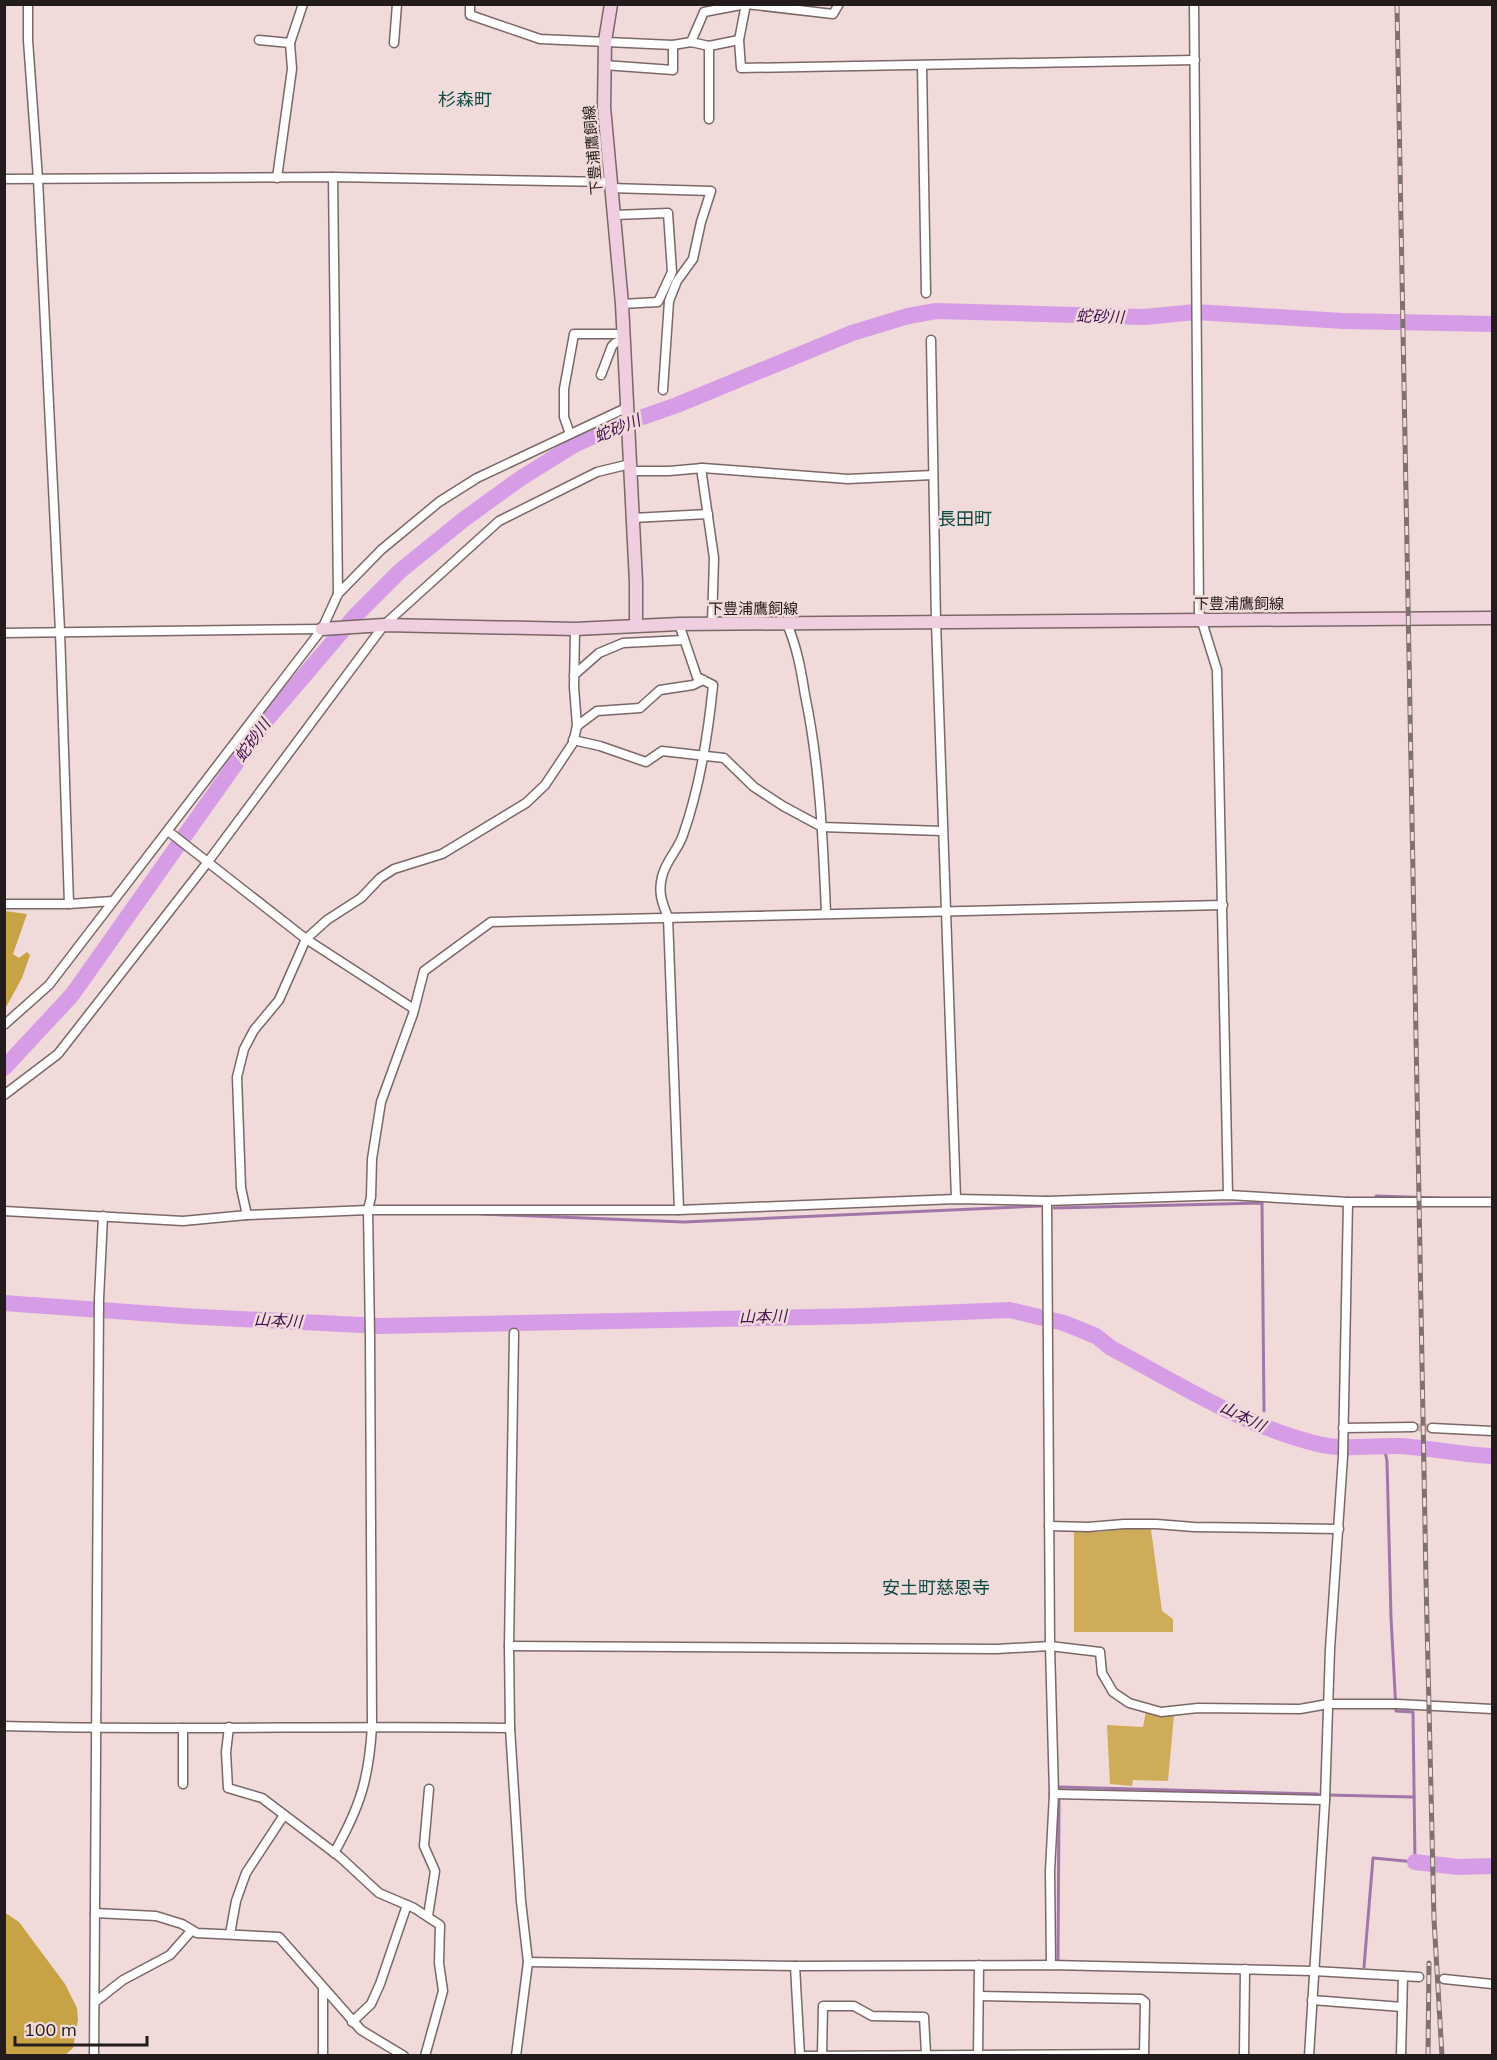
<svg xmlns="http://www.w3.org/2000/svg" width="1497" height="2060" viewBox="0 0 1497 2060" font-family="Mulish,'Noto Sans JP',sans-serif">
	<rect width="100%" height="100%" fill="#f1dbda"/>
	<!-- green -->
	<g fill="#ceac59">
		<path d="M1124 1528 1151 1529 1162 1611 1173 1619V1632H1074V1532H1100Z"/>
		<path d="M1146 1711 1174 1715 1168 1781 1133 1780 1132 1786 1110 1784 1107 1725 1143 1727Z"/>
	</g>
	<!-- forest -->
	<g fill="#c8a345">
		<path d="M5 911 27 914 13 954 19 958 27 952 30 955 22 978 5 1009Z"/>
		<path d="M4 1912 19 1922 65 1984 77 2008 78 2020 73 2048 65 2055H5Z"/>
	</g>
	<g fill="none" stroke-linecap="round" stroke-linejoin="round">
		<!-- stream -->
		<g stroke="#a176a9" stroke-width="3">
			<path d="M1376 1196 1439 1198"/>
			<path d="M1054 1208 1262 1203 1264 1411"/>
			<path d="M481 1214 684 1222 1041 1206"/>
			<path d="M1257 1425 1259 1417"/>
			<path d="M1059 1790V1787L1318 1794"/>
			<path d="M1327 1795 1414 1797"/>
			<path d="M1058 1960 1059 1800"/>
			<path d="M1364 1967 1373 1858 1415 1862 1413 1712 1396 1711 1391 1617 1387 1461 1384 1446"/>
		</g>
		<!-- river -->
		<g stroke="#d69de6" stroke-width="16">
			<path d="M4 1068 72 995 268 718 355 616 400 571 463 520 518 480 574 445 614 427 677 405 852 333 908 316 936 311 1144 317 1195 312 1343 321 1492 324"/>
			<path d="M4 1303 183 1316 380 1326 863 1316 1010 1310 1064 1323 1096 1336 1111 1348C1177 1383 1242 1425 1314 1443 1342 1451 1373 1445 1401 1446 1432 1448 1462 1455 1492 1456"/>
			<path d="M1415 1862 1458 1867 1492 1866"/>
		</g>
		<!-- street-tunnel -->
		<path stroke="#c8b5b4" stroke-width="8" stroke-dasharray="8 4" stroke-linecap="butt" d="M1413 1427 1432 1428"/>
		<defs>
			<g id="street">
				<path d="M28 4V40L38 179 60 631 69 904"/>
				<path d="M470 4V15L540 39 673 45 691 42 709 46 739 40"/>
				<path d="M839 4 833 14 746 4 739 40 741 68 1195 60"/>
				<path d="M1194 4 1199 612 1217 670 1228 1195"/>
				<path d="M259 40 290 43 303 4"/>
				<path d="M691 42 704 12 746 4"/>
				<path d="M394 43 397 4"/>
				<path d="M604 65 673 70V45"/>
				<path d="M922 66 926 293"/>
				<path d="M709 119V46"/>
				<path d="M333 177 338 594"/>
				<path d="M277 178 292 69 290 43"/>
				<path d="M4 179 333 177 610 182"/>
				<path d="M610 188 711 191 701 222 693 259 677 281 669 301 663 390"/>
				<path d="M614 215 668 213 672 272 658 302 622 304"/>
				<path d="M931 340 936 622 956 1199"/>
				<path d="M601 375 612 346 615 343 624 340"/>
				<path d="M570 434 564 417V389L574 334H624"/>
				<path d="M701 468 714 558 712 624"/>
				<path d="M630 471H669L703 468 848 479 933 475"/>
				<path d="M633 518 708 514"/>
				<path d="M787 624C797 647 801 670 805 695 820 767 823 840 826 913"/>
				<path d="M4 633 322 629"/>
				<path d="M574 675 599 653 623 643 684 640"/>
				<path d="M577 726 597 711 640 708 660 690 693 685 703 680"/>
				<path d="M573 740 600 746 646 762 662 751 724 758 754 787 783 806 822 827 942 831"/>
				<path d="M168 831 306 939 414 1009"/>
				<path d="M4 904H69L113 901"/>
				<path d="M4 1025 49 985 322 629 338 594 381 550 439 502 477 478 628 407"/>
				<path d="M4 1095 58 1054 207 863 384 625 499 521 597 472 630 464"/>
				<path d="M1047 1201 1050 1646 1054 1794 1050 1871 1051 1965"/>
				<path d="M679 1210 668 917C662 903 658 892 662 877 665 862 678 850 683 835 700 787 708 736 713 685L697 677 679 624"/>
				<path d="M4 1211 183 1221 247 1215 368 1210H679L956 1199 1047 1201 1228 1195 1348 1202H1492"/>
				<path d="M247 1215 241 1188 237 1077 244 1049 254 1030 279 1000 306 939 327 920 361 898 380 878 394 869 442 854 526 803 545 785 573 743 577 726 574 687 575 629"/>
				<path d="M514 1333 509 1646 510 1728 521 1901 528 1962 516 2056"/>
				<path d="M1343 1428 1413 1427"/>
				<path d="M1432 1428 1492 1431"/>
				<path d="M1049 1526 1088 1527 1124 1524H1156L1194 1527 1339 1529"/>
				<path d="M509 1646 997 1649 1050 1646 1100 1652 1102 1673 1113 1692 1129 1703 1161 1712 1198 1708 1300 1709 1328 1704H1398L1492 1709"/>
				<path d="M4 1726C173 1731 341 1725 510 1728"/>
				<path d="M229 1727 226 1752 228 1788 262 1798 340 1857 379 1893 414 1908 440 1925 439 1963 443 1991 425 2056"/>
				<path d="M183 1784V1728"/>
				<path d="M1054 1794 1325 1800"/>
				<path d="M334 1853C360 1807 369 1779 372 1726L370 1337 368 1210 371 1197 372 1159 381 1102 413 1014 424 971 491 922 1223 905"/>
				<path d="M95 1913 156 1916 182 1924 197 1933 279 1937 361 2030 404 2056"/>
				<path d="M428 1916 435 1871 424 1846 429 1789"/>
				<path d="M230 1934 236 1901 246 1873 284 1815"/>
				<path d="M528 1962 795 1966 1051 1965 1314 1971 1419 1977"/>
				<path d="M795 1966 800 2056 1144 2054"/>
				<path d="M1444 1979 1492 1984"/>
				<path d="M323 1989V2056"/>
				<path d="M979 1996 1141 1999 1145 2002 1144 2056"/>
				<path d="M1312 2000 1402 2007"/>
				<path d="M95 2002 123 1980 170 1955 192 1930"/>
				<path d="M352 2022 371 2004 380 1984 407 1905"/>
				<path d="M822 2054 823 2006H854L872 2016 924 2017 926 2054"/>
				<path d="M94 2056 99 1299 103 1216"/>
				<path d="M978 2056 979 1965"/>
				<path d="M1244 2056 1245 1969"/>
				<path d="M1309 2056 1325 1800 1330 1649 1343 1456 1348 1202"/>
				<path d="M1401 2056 1403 1976"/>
			</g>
			<g id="secondary">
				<path d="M611 4 605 41 604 107 622 304 636 582V625"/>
				<path d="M322 629 384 625 575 629 679 624 1492 618"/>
			</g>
		</defs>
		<!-- street casing -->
		<use href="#street" stroke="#7a6766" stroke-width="11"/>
		<!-- secondary casing -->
		<use href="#secondary" stroke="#7a6766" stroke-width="15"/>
		<!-- street -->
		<use href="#street" stroke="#fff" stroke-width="8"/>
		<!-- secondary -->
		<use href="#secondary" stroke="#efcedf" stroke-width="12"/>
		<defs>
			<g id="rail">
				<path d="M1397 4 1426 1580 1434 1919 1442 2056"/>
				<path d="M1428 2056 1429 1963"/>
			</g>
		</defs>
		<!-- rail casing -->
		<use href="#rail" stroke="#7f7170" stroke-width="5"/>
		<!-- rail -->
		<use href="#rail" stroke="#f1dbda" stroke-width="3" stroke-dasharray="9" stroke-linecap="butt"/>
	</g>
	<g text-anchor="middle" stroke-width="5" stroke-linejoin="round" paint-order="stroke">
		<!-- street labels -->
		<g font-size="15" fill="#241c1c" stroke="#f1dbda">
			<text transform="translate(593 150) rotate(-95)" y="5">下豊浦鷹飼線</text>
			<text x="1239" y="609">下豊浦鷹飼線</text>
			<text x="753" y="614">下豊浦鷹飼線</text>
		</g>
		<!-- water labels -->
		<g font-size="16" font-style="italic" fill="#420d4f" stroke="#f1dbda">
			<text transform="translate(1100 316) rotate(2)" y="6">蛇砂川</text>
			<text transform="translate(617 428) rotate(-22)" y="6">蛇砂川</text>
			<text transform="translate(252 740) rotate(-54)" y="6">蛇砂川</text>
			<text transform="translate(763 1316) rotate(-1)" y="6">山本川</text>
			<text transform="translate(278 1320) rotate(3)" y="6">山本川</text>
			<text transform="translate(1243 1416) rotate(26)" y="6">山本川</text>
		</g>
		<!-- quarter labels -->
		<g font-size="18" fill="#0d4a43" stroke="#f1dbda">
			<text x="465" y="106">杉森町</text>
			<text x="965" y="525">長田町</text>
			<text x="936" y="1594">安土町慈恩寺</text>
		</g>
	</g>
	<!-- border -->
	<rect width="1497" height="2060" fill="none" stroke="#241c1c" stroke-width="12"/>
	<!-- scale -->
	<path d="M15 2036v9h132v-9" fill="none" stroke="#241c1c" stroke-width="3"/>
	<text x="24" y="2036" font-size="18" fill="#241c1c" stroke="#f1dbda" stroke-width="4.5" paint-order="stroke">100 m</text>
</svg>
